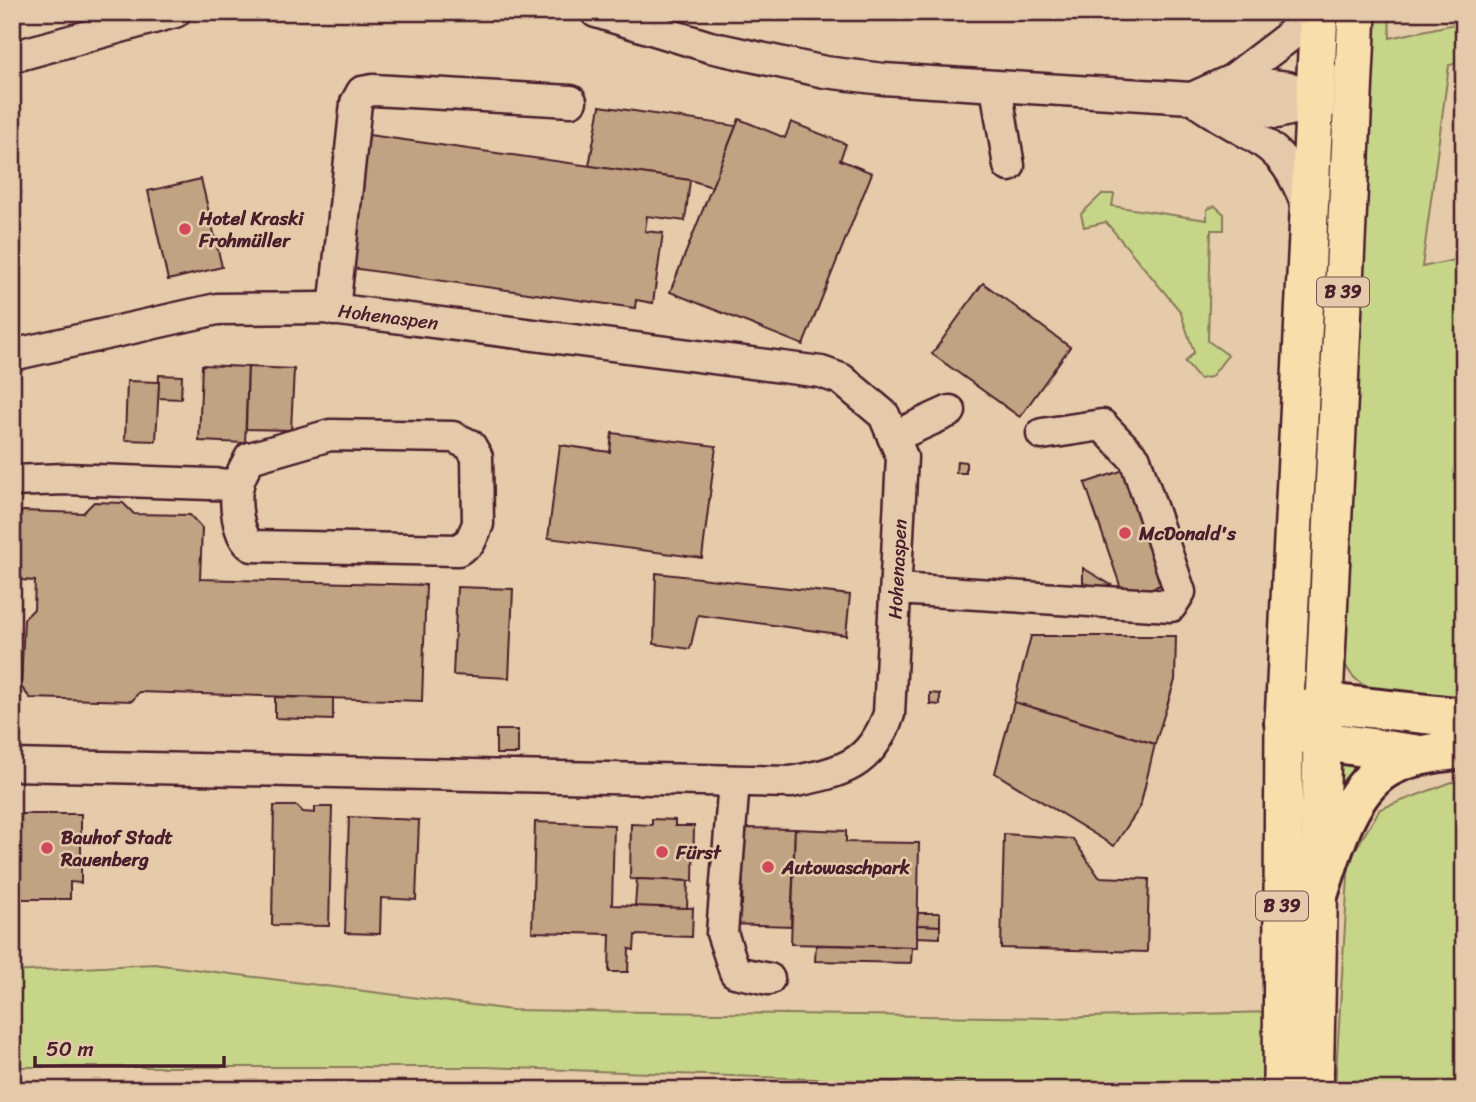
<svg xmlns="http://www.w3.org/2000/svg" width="1476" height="1102" viewBox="0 0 1476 1102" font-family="Sriracha,sans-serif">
	<rect width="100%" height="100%" fill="#e5cba9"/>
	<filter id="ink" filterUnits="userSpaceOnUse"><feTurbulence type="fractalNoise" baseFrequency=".0143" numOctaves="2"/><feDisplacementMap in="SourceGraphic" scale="14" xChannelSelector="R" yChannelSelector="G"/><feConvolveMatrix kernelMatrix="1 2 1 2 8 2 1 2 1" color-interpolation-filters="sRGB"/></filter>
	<g filter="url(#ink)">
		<!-- green -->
		<g fill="#c7d589" stroke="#887a5a" stroke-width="2">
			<path d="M1371 12H1389L1390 38 1464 22V62L1449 65 1422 267 1464 258V703C1427 700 1366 705 1346 666 1341 657 1341 643 1339 633Z"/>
			<path d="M1102 194H1114L1112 206 1207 220V209L1215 206 1224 214V230H1211L1208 341 1228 355 1211 377 1199 379 1185 362 1194 352 1180 311 1106 222 1084 227 1081 214Z"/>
			<path d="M1333 759 1376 763 1335 809Z"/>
			<path d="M1452 782H1464V1090H1335L1349 860 1380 809Z"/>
			<path d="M154 964 512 1010 1052 1018 1270 1012 1261 1090H1116L485 1067H12V972Z"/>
		</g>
		<!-- building -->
		<g fill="#c0a382" stroke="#4a1f2b" stroke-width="2">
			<path d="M600 106 736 126 712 187 690 180 589 166Z"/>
			<path d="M739 119 785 138 791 122 846 144 840 160 872 173 803 345 670 292Z"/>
			<path d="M369 135 690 180 685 221 647 216 645 231 663 233 653 303 636 300 635 308 351 268Z"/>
			<path d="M201 179 222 267 168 280 148 191Z"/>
			<path d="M983 283 1070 347 1020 417 932 354Z"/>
			<path d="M202 365 248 367 245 443 199 441Z"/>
			<path d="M248 367 294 369 291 430 246 429Z"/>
			<path d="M159 375 182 376 181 399 158 398Z"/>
			<path d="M127 381 159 382 156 441 125 440Z"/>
			<path d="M612 433 716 446 702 558 548 538 560 445 610 452Z"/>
			<path d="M957 461 966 462V473H956Z"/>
			<path d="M1124 470 1167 583 1124 597 1085 483Z"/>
			<path d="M94 502 123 503 134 514 190 515 202 528 200 579 426 585 422 701 139 692 132 701 30 698 21 687 24 619 34 609 35 581 22 580 12 572V518L23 511 83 513Z"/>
			<path d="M1083 568 1113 586 1120 587 1124 597 1083 583Z"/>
			<path d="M656 573 850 595 846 635 698 615 690 649 654 644Z"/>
			<path d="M457 587 513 589 509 678 453 675Z"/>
			<path d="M1031 636H1176L1175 680 1155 744 1014 702Z"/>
			<path d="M930 693 940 694V705L930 704Z"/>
			<path d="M275 697 333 698V720L275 718Z"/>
			<path d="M1014 702 1155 744 1140 807 1114 846 995 773Z"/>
			<rect x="496" y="730" width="22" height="24"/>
			<path d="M274 806H297L303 812 315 813V807H332L329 926 272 925Z"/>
			<path d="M12 814H81V883L70 882V899H12Z"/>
			<path d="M349 817 419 820 416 900 381 898 380 934 345 933Z"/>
			<path d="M652 819 675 820V826H694L693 881 630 879 631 824 652 825Z"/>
			<path d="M535 822 614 825 612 905 693 908 692 937 635 935 634 950 629 949 628 972H609L610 934 532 932Z"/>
			<path d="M744 828 795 829 791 926 729 924 730 905H742Z"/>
			<path d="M795 829 846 831V842L919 843 917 947 791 944Z"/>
			<path d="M1004 834 1073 839 1099 877 1149 879 1147 952 1001 948Z"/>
			<path d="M637 879 688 881 687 908 635 906Z"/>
			<path d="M918 913H940V926L917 925Z"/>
			<path d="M917 925 940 926V938L917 937Z"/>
			<path d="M816 945 912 947 911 963 815 961Z"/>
		</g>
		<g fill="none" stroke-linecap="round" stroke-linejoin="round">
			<defs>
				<g id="minor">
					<path d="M596 12 710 47 825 72 883 79 1191 98 1276 113 1298 108 1354 71"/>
					<path d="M12 57 175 12"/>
					<path d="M1232 80 1287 38 1308 12"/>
					<path d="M996 87 1009 166"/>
					<path d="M1192 98 1232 80 1288 87 1327 102"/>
					<path d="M1203 106C1260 144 1283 139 1308 209"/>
					<path d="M334 310 356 103 362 92 373 90 571 101"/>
					<path id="s1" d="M12 355 217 309 324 308 821 372 841 379 884 415 902 457 889 714C870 767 841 772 791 782L12 765"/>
					<path d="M330 435 453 437 470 445 477 457 478 524 470 542 458 550 252 546C237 536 234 501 238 484 240 475 246 466 250 458Z"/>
					<path d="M893 437 950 411"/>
					<path d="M12 481 66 479 238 485"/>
					<path d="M896 589 1171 606 1180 592 1135 459 1102 425 1042 434"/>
					<path d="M734 781 722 933 735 972 769 979"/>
				</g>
				<g id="major">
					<path d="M1282 1090 1284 722 1319 12"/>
					<path d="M1314 1090 1322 741 1357 12"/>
				</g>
				<g id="highway">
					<path d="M1421 755 1322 741 1284 722 1323 703 1464 718"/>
					<path d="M1319 892C1332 853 1347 793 1385 769 1408 755 1438 752 1464 749"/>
				</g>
			</defs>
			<!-- minor casing -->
			<use href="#minor" stroke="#4a1f2b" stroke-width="35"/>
			<!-- major casing -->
			<use href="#major" stroke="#4a1f2b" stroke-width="42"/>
			<!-- highway casing -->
			<use href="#highway" stroke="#4a1f2b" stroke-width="44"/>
			<!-- minor -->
			<use href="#minor" stroke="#e4c9ab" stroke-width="30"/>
			<!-- major -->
			<use href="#major" stroke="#f8deab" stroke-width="37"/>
			<!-- highway -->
			<use href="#highway" stroke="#f8deab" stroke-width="38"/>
		</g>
	</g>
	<!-- markers -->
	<g fill="#d1495b" stroke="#e4c9ab" stroke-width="2.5">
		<circle cx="185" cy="229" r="7"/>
		<circle cx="1125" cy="533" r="7"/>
		<circle cx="47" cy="848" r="7"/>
		<circle cx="662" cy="852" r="7"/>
		<circle cx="768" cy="867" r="7"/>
	</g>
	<g text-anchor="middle" stroke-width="5" stroke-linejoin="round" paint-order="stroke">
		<!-- shield labels -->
		<g fill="#e4c9ab" stroke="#785251" stroke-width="2">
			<rect x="1317" y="277.5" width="52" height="29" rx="5"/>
			<rect x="1256" y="891.5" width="52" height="29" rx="5"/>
		</g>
		<g font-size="18" font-weight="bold" fill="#4a1f2b">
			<text x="1343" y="298">B 39</text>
			<text x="1282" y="912">B 39</text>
		</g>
		<!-- poi labels -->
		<g font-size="19" font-weight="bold" fill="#4a1f2b" stroke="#e4c9ab" text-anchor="start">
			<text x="199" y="225">Hotel Kraski<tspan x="199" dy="22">Frohmüller</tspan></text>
			<text x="1139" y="540">McDonald's</text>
			<text x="61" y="844">Bauhof Stadt<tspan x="61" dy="22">Rauenberg</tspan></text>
			<text x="676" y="859">Fürst</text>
			<text x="782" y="874">Autowaschpark</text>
		</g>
		<!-- street labels -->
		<g font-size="19" fill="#4a1f2b" stroke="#e4c9ab">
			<text dy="7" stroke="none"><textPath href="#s1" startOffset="382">Hohenaspen</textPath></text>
			<text transform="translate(897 569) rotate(-87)" y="7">Hohenaspen</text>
		</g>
	</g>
	<!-- margin -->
	<rect width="1476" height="1102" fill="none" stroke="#e4c9ab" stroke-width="42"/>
	<rect x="21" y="21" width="1434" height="1060" fill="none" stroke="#4a1f2b" stroke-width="2.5" filter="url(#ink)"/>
	<!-- scale -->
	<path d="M35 1056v10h189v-10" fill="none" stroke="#4a1f2b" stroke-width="3.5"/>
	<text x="46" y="1056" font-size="21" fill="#4a1f2b" stroke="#e4c9ab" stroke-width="5" paint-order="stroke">50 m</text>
</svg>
